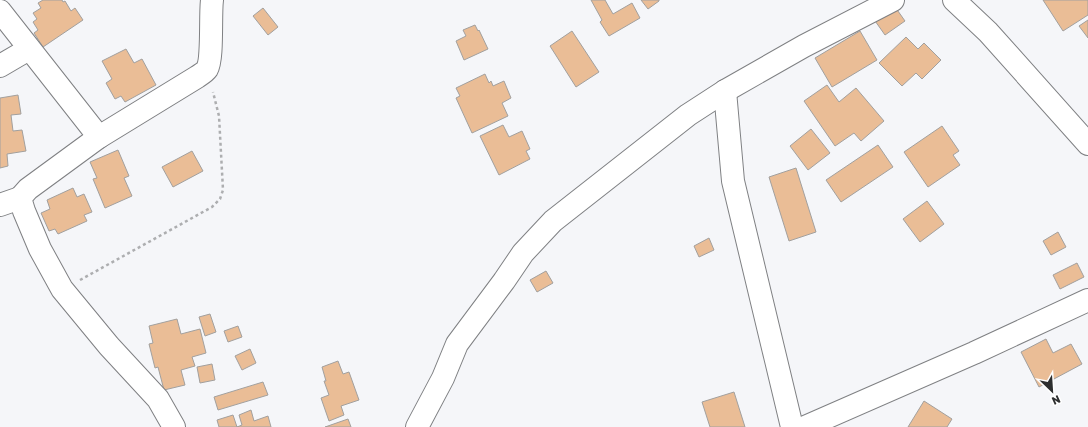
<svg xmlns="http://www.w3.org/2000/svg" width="1088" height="427" viewBox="0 0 1088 427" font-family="Rubik,sans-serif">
	<rect width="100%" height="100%" fill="#f5f6f9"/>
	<!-- building -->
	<g fill="#eabd96" stroke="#a2a09e">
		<path d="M43 0H62L63 2 65 1 71 11 75 8 83 20 43 47 34 33 38 30 33 22 37 19 33 13 41 8 38 3Z"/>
		<path d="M591 0H605L613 14 632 3 640 18 609 36 600 22 602 20Z"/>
		<path d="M641 0H659V1L648 9Z"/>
		<path d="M1043 0H1088V15L1063 31Z"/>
		<path d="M893 4 905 21 885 35 873 18Z"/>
		<path d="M263 8 278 27 268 35 253 16Z"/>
		<path d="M1088 20V38L1079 26Z"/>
		<path d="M475 25 478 31 479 30 488 49 464 60 456 41 466 36 463 30Z"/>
		<path d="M572 31 599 72 576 87 550 46Z"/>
		<path d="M860 31 877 60 832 87 815 58Z"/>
		<path d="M906 37 918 49 924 43 941 60 922 79 916 73 902 86 879 63Z"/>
		<path d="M126 49 134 63 142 59 156 85 125 102 121 96 115 99 106 83 112 79 102 61Z"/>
		<path d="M485 74 489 83 491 81 493 86 504 81 511 98 502 103 508 116 472 133 456 98 460 96 456 88Z"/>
		<path d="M827 85 839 102 856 88 884 121 861 141 854 133 835 146 804 101Z"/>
		<path d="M18 95 21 114 11 115 13 131 22 130 26 151 7 154 8 166 0 168V98Z"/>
		<path d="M503 125 509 137 522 131 530 149 526 151 530 159 499 175 480 136Z"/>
		<path d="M942 126 959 151 953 155 960 165 928 187 904 152Z"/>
		<path d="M811 129 830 153 808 170 790 146Z"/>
		<path d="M878 145 893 167 841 202 826 180Z"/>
		<path d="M118 150 129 176 124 178 132 196 105 208 93 179 97 178 90 162Z"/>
		<path d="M192 151 203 171 173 187 162 167Z"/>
		<path d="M796 168 816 232 789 241 769 177Z"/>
		<path d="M73 188 77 197 84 194 92 212 84 215 87 221 58 234 55 229 49 231 41 213 50 209 47 200Z"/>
		<path d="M927 201 944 224 920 242 903 219Z"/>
		<path d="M1058 232 1066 247 1051 255 1043 241Z"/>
		<path d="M709 238 714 250 699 257 694 246Z"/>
		<path d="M1077 263 1084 277 1060 289 1053 275Z"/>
		<path d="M546 271 553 283 537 292 530 280Z"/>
		<path d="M210 314 216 332 205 336 199 317Z"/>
		<path d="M177 319 181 334 200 329 206 353 192 357 195 366 181 370 185 385 164 390 158 367 155 368 149 344 153 343 149 326Z"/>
		<path d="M238 326 242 337 228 342 224 331Z"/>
		<path d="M1046 339 1053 353 1071 344 1082 364 1039 387 1021 352Z"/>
		<path d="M250 349 256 363 242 370 235 356Z"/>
		<path d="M338 361 343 374 349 372 359 400 341 406 344 415 329 421 321 398 329 395 324 381H326L322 367Z"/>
		<path d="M212 364 215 380 200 383 197 367Z"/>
		<path d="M263 382 268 395 218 410 214 397Z"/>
		<path d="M734 392 745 427H710L702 402Z"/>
		<path d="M924 401 952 419 947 427H908Z"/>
		<path d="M251 410 254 421 268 416 271 427H219L217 420 233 415 237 427 242 425 239 415Z"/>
		<path d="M348 419 351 427H325Z"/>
	</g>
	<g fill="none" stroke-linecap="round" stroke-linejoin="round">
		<defs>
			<g id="minor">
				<path d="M0 11 99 137"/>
				<path d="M0 66 29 49"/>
				<path d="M725 91 733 181 792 427"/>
				<path d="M0 205 20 198"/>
				<path d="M174 427 158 399 109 346 62 289 40 249 24 211 20 198 28 189 99 137 197 77C200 75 205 72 207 69 213 59 210 15 212 0"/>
				<path d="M417 427 443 378 457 344 504 281 523 253 553 221 688 115 725 91 804 46 893 0"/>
				<path d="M805 427 974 353 1088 300"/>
			</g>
			<path id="tertiary" d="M954 0 988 32 1088 144"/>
		</defs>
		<!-- minor casing -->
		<use href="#minor" stroke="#7f8083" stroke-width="24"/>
		<!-- tertiary casing -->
		<use href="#tertiary" stroke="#7f8083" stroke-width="24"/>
		<!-- path -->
		<path stroke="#adaeb0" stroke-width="2.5" stroke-dasharray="3 3" stroke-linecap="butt" d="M80 280 212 207 220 199 223 190 219 116 213 92"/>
		<!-- minor -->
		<use href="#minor" stroke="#fff" stroke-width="22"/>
		<!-- tertiary -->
		<use href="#tertiary" stroke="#fff" stroke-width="22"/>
	</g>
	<!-- north arrow -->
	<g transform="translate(1052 391) rotate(155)" stroke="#ffffff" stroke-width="3" paint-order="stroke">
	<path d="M0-3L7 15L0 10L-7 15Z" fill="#2d2e2f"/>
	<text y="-6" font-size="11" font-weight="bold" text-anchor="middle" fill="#2d2e2f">N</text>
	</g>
</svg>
